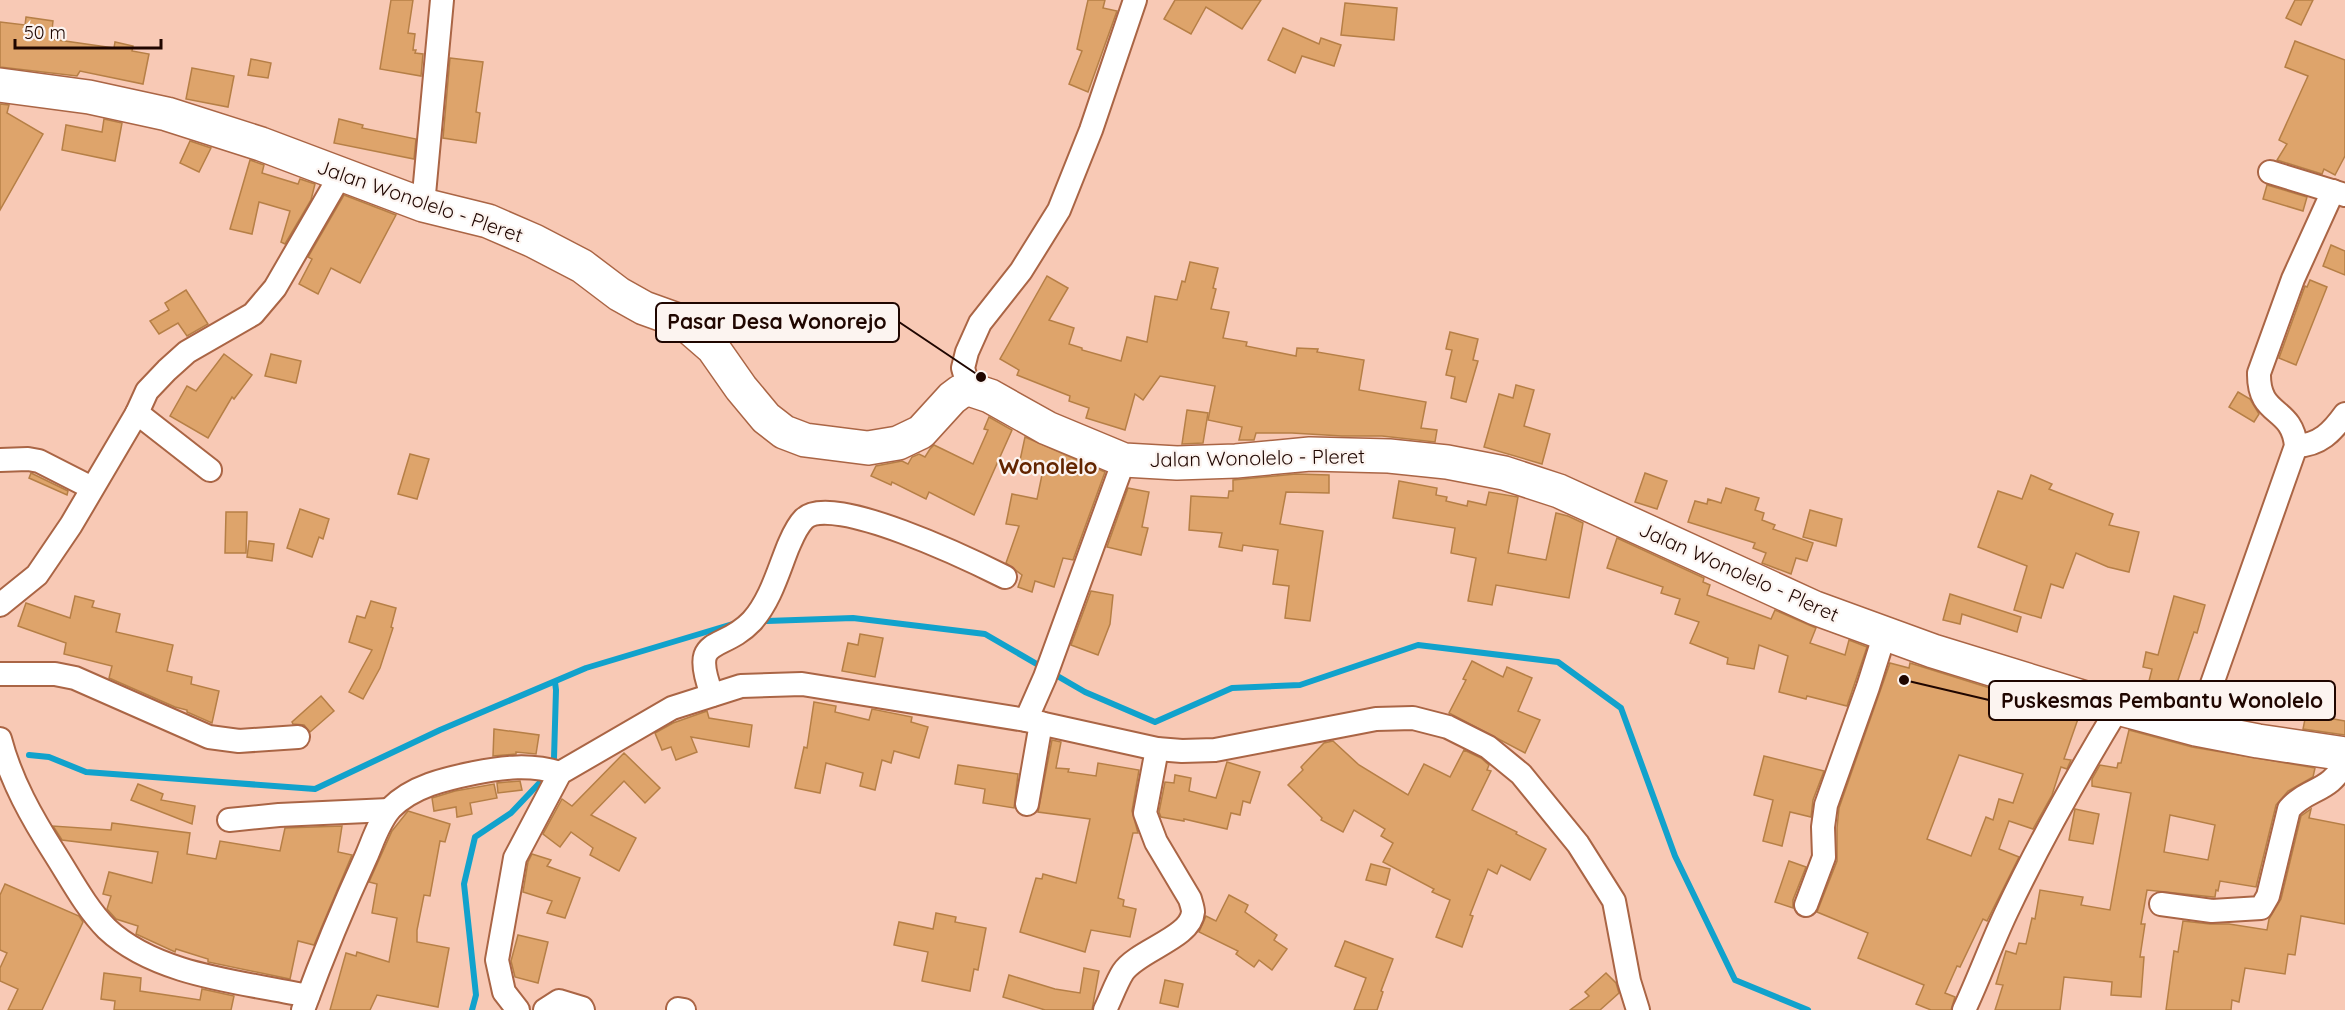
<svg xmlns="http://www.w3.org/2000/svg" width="2345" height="1010" viewBox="0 0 2345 1010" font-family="Quicksand,sans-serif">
	<rect width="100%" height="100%" fill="#f8c9b5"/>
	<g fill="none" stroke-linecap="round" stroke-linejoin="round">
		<!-- stream -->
		<g stroke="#11a2cc" stroke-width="6">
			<path d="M767 621 853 618 985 634 1085 692 1155 722 1232 688 1300 685 1418 645 1558 662 1621 708 1675 856 1735 980 1808 1010"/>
			<path d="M29 755 49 757 86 772 315 789 440 730 586 668 736 623"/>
			<path d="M554 758 556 690 555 682"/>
			<path d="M472 1010 476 995 464 884 475 837 511 813 546 776"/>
		</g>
	</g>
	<!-- building -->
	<g fill="#dea46b" stroke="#b67f46" stroke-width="1.5" fill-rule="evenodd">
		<path d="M391 0H413L408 33 415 34 413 50H416L415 53 423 54 421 76 380 69Z"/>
		<path d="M1088 0H1105L1103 8 1117 11 1088 92 1069 84 1082 51 1077 49Z"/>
		<path d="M1175 0H1261L1242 29 1206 7 1191 34 1164 19Z"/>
		<path d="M2295 0H2313L2301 25 2286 18Z"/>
		<path d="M1345 3 1397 8 1394 40 1341 35Z"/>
		<path d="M26 17 53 21 51 39 114 48 115 42 133 46 132 51 149 54 143 84 80 71 77 76 0 67V22L25 25Z"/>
		<path d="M1283 28 1319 44 1321 38 1341 45 1334 66 1302 56 1295 73 1268 60Z"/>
		<path d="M2295 41 2345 60V156L2335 175 2324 169 2322 174 2277 160 2287 144 2279 140 2308 76 2285 67Z"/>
		<path d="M450 58 483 62 476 112 480 113 476 143 443 138Z"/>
		<path d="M251 59 271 63 268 78 248 75Z"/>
		<path d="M192 68 234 76 228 107 186 99Z"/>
		<path d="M0 104 9 105 7 113 43 134 0 210Z"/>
		<path d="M104 119 122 123 115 161 62 150 66 125 102 132Z"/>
		<path d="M339 119 363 125 362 128 416 139 414 159 334 143Z"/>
		<path d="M190 141 211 148 199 172 180 163Z"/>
		<path d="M250 160 264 165 262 173 298 184 300 179 315 184 311 200 285 244 281 242 290 211 259 202 252 234 230 229Z"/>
		<path d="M2267 185 2307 197 2303 211 2263 199Z"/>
		<path d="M344 195 396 215 360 283 331 268 318 294 299 284 312 259 308 257Z"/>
		<path d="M2331 245 2345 251V275L2323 266Z"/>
		<path d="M1190 262 1218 268 1213 288 1216 289 1211 309 1229 312 1223 338 1247 342 1246 346 1296 356 1297 348 1318 349 1317 352 1364 360 1359 390 1426 402 1421 428 1437 430 1435 442 1382 436H1342L1292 433H1256L1254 440H1239L1242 427 1208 420 1215 386 1160 376 1143 400 1135 394 1125 430 1086 418 1089 408 1069 401 1070 396 1017 375 1019 370 1000 359 1047 276 1068 288 1049 320 1074 328 1069 344 1082 348V350L1121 361 1127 337 1147 342 1155 296 1177 300 1182 281 1185 282Z"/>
		<path d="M2310 280 2327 287 2296 365 2279 358 2305 286 2307 287Z"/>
		<path d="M186 290 208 324 187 336 178 323 159 334 150 321 169 310 165 303Z"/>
		<path d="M1450 332 1478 339 1473 360 1478 361 1466 402 1451 398 1455 377 1446 375 1452 350 1446 349Z"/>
		<path d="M224 354 252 375 234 399 232 397 208 438 170 416 187 386 196 391Z"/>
		<path d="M271 354 301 361 296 383 265 376Z"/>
		<path d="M1516 385 1534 390 1524 426 1550 434 1542 464 1484 447 1499 394 1513 398Z"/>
		<path d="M2238 392 2250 399 2259 414 2254 422 2229 407Z"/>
		<path d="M1187 410 1208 413 1203 443 1182 444Z"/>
		<path d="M989 417 1012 430 974 515 929 492 926 499 892 482 891 485 871 476 876 466 902 461 908 464 912 457 919 454 925 457 930 449 934 445 973 464 988 430 984 429Z"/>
		<path d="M1025 437 1105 472 1073 560 1063 558 1054 587 1035 581 1032 592 1018 587 1022 575 1006 563 1019 526 1006 524 1012 494 1037 499 1043 470 1019 465Z"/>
		<path d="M410 454 429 459 417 499 398 494Z"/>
		<path d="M31 473 68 491 67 495 29 478Z"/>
		<path d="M1645 473 1667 481 1657 509 1635 502Z"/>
		<path d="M1296 474 1329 475V493L1286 492 1280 524 1323 531 1310 621 1285 618 1289 586 1273 584 1278 550 1243 545 1242 551 1219 547 1222 533 1189 530 1191 496 1228 498 1229 491H1233V480Z"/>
		<path d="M2031 475 2052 484 2049 489 2113 514 2109 525 2139 532 2129 572 2108 567 2076 553 2063 588 2051 584 2041 618 2014 610 2027 566 1978 547 1998 491 2022 499Z"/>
		<path d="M1399 481 1437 488 1436 495 1447 497 1446 501 1467 506 1468 501 1486 505 1489 492 1518 497 1508 553 1546 560 1556 513 1568 516 1583 523 1569 598 1496 585 1492 605 1468 601 1476 558 1451 553 1455 528 1393 518Z"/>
		<path d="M1128 488 1149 492 1142 527 1148 528 1141 555 1107 547Z"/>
		<path d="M1726 488 1759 498 1755 510 1764 513 1762 520 1775 525 1773 529 1813 543 1807 561 1796 558 1791 574 1762 563 1766 553 1753 548 1755 543 1688 522 1695 501 1707 504 1708 499 1721 503Z"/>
		<path d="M300 509 329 519 323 539 319 537 312 557 287 548Z"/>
		<path d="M1810 510 1842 519 1836 546 1803 537Z"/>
		<path d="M226 512H247L246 553H225Z"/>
		<path d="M1617 538 1704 578 1703 582 1710 585 1707 595 1771 619 1775 610 1816 628 1810 643 1845 655 1849 640 1867 647 1847 706 1807 696 1806 699 1779 692 1788 656 1759 645 1754 669 1727 664 1728 658 1690 643 1699 622 1675 614 1680 599 1661 593 1663 587 1607 568Z"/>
		<path d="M249 541 274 544 272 561 247 557Z"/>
		<path d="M1091 591 1113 595 1110 624 1098 655 1071 645Z"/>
		<path d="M1950 594 2021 617 2017 632 1962 614 1960 624 1943 620Z"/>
		<path d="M75 596 94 601 92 607 120 614 116 632 173 645 167 671 192 677 191 684 219 691 212 723 187 712V710L175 707 109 678 112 666 64 654 66 643 18 626 26 603 70 618Z"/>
		<path d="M2174 596 2205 605 2197 633 2194 632 2174 692 2148 685 2152 669 2143 667 2146 652 2158 655Z"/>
		<path d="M371 601 396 608 391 627 393 628 380 668 363 699 349 692 372 650 349 642 357 616 365 618Z"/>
		<path d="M860 634 883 638 875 677 842 671 848 643 858 645Z"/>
		<path d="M1472 661 1503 677 1507 667 1532 678 1518 711 1540 720 1525 753 1449 713 1466 680 1463 679Z"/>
		<path d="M1890 663 1909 668 1910 663 2079 716 2064 759 2071 760 2067 769 2061 767 2052 795 2033 829 2009 821 1999 849 2019 857 1987 921 1983 919 1960 967 1957 966 1945 993 1955 997 1951 1010H1931L1916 1004 1924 985 1858 958 1868 933 1817 912 1837 861V828L1839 808ZM1959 755 2023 774 2013 803 1999 799 1993 820 1986 817 1971 856 1927 839Z"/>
		<path d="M321 696 334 711 310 732 304 725 293 724 292 722Z"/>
		<path d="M814 702 836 706 835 712 869 720 872 709 912 717 911 722 928 727 919 758 894 751 891 763 882 760 875 790 860 786 863 773 826 763 820 793 795 788 804 747 807 748Z"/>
		<path d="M707 711 709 718 752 725 749 747 691 737 697 752 676 760 671 747 662 750 655 733 673 723Z"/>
		<path d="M2306 714 2345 721V735L2303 729Z"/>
		<path d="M494 729 539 735 536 754 516 752V754L493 756Z"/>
		<path d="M2129 730 2192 747 2315 768 2313 777 2288 791 2276 805 2256 887 2220 881 2218 891 2216 890 2215 897H2213L2147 890 2141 924H2145L2140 957H2144L2141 997 2111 995 2112 982 2064 977 2060 1010H1995L2003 985 1996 984 2006 951 2016 954 2019 943 2026 944 2032 918 2035 919 2040 890 2083 897 2081 905 2110 910 2131 793 2092 786V779L2100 765 2117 768 2118 763H2121ZM2170 815 2215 825 2208 860 2164 852Z"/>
		<path d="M1052 740 1061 742 1056 768 1069 769 1068 772 1096 776 1098 763 1139 770 1132 811 1138 833H1133L1118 898 1124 900 1123 906 1136 909 1130 937 1091 930 1085 952 1020 932 1036 878 1042 879 1043 874 1076 883 1090 819 1038 812Z"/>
		<path d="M1333 741 1359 765 1408 795 1424 764 1450 777 1464 750 1481 758 1489 765 1487 770 1491 771 1472 810 1517 832 1516 834 1546 849 1530 880 1501 865 1497 874 1488 869 1470 915 1473 916 1462 947 1436 937 1450 900 1432 892 1434 889 1383 862 1393 843 1381 836 1385 829 1354 810 1343 832 1321 820 1322 818 1288 785 1303 770 1301 767 1324 743Z"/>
		<path d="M624 753 660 788 645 803 624 781 591 815 636 838 619 871 590 855 593 848 571 832 560 847 543 834 562 799 572 806Z"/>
		<path d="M1764 756 1824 771 1813 800 1811 817 1790 812 1782 846 1763 841 1773 800 1754 795Z"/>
		<path d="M1227 762 1260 772 1250 803 1243 801 1240 815 1231 813 1227 829 1184 819V821L1161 817 1159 812 1165 782 1174 783 1175 775 1191 778 1189 791 1216 798Z"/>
		<path d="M958 765 1018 774 1014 808 983 803 985 789 955 784Z"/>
		<path d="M520 781 522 790 498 793 497 783Z"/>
		<path d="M138 784 163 794 161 800 195 806 192 824 131 800Z"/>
		<path d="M494 784 497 798 470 803 472 814 457 817 456 807 434 811 432 798 455 791Z"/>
		<path d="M2075 809 2099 814 2093 844 2069 840Z"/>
		<path d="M2311 809 2309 818 2345 825V924L2301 916 2295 955 2288 954 2285 974 2245 968 2239 1002 2232 1000 2231 1010H2166L2174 951 2178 952 2183 921 2210 924H2229L2267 930 2269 919 2281 899 2301 816Z"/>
		<path d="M408 811 450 824 445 842 440 841 430 896 424 895 417 930V942L449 948 438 1007 377 995 370 1010H330L346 953 356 956 357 952 389 962 397 918 372 913 377 884 369 882 392 831Z"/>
		<path d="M112 823 190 833 187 854 216 859 220 841 280 851 285 828 342 826 338 852 352 855 314 945 298 941 290 979 208 962V959L176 949 175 952 136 934 138 926 116 919 107 909 111 896 103 894 109 872 152 883 158 852 62 840 53 826 111 830Z"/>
		<path d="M532 854 551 860 547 866 580 878 565 918 547 913 552 901 523 892 528 862Z"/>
		<path d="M1789 861 1806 867 1793 900V908L1775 902Z"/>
		<path d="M1371 864 1390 869 1386 885 1366 880Z"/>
		<path d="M5 884 79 916 83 922 42 1010H8L18 989 0 981V968L7 953 0 950V895Z"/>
		<path d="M1229 895 1248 905 1245 912 1277 935 1274 940 1287 949 1272 970 1259 960 1254 967 1236 954 1238 951 1199 932 1206 916 1216 921Z"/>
		<path d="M936 913 956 917 955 922 986 928 978 970 974 969 970 991 922 981 928 952 894 945 899 922 933 929Z"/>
		<path d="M518 935 548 942 538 983 515 977 511 961Z"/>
		<path d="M1345 941 1393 959 1381 991 1383 992 1377 1010H1354L1366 978 1335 966Z"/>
		<path d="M1084 968 1099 971 1092 1010H1045L1003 997 1009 975 1055 989 1080 993Z"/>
		<path d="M104 973 141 978 140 991 200 1000 202 989 234 996 231 1010H114L115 1001 101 999Z"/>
		<path d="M1606 973 1616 983 1619 993 1600 1010H1570L1589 996 1585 992Z"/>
		<path d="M1165 980 1183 984 1178 1007 1160 1003Z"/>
	</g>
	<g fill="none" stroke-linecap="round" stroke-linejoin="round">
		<defs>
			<g id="minor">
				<path d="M2270 172 2345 195"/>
				<path d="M423 205 442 0"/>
				<path d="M969 389 963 368 967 352 980 323 1021 271 1059 210 1091 130 1135 0"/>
				<path d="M137 413 210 470"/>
				<path d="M2296 446C2320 445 2332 432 2345 414"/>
				<path d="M0 460 28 459 39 461 92 488"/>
				<path d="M0 605 37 575 71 525 137 413 147 391 167 370 187 352 253 314 275 288 341 174"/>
				<path d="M0 674H55L75 678 209 737 239 741 298 737"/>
				<path d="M712 695C689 633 721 654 752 621 770 601 778 572 788 547 792 538 796 527 804 519 831 492 973 561 1005 577"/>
				<path d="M1026 720 1045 677 1124 460"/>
				<path d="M2196 729 2296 446C2292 405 2258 418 2259 373L2293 279 2333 191"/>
				<path d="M0 739C11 781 32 818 55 854 71 879 86 908 107 929 157 976 243 982 308 996"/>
				<path d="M1027 804 1041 723"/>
				<path d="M229 820 279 815 389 810"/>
				<path d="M2161 904 2212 911 2261 908 2268 896 2289 809C2308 787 2331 793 2345 761"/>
				<path d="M1806 905 1824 857 1823 827 1826 805 1868 687 1885 633"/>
				<path d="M678 1009 684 1010"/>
				<path d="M303 1010C322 958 343 907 366 857 373 841 379 821 391 808 413 786 445 779 474 773 504 767 531 764 560 773"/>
				<path d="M518 1010 504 992 497 960 515 858 560 773 672 708 741 686 802 684 1026 720 1157 749 1182 751 1215 750 1376 719 1413 718 1448 727 1488 747 1521 774 1578 844 1614 901 1629 981 1638 1010"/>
				<path d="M545 1010 559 1001 582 1008 583 1010"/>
				<path d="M1105 1010C1111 998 1116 983 1123 972 1138 950 1191 938 1193 912 1193 908 1191 903 1190 899L1156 842 1145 813 1157 749"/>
				<path d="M1964 1010C1979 978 1991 945 2006 913 2039 843 2078 774 2118 708"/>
			</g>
			<path id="secondary" d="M0 85 89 97 167 114 261 144 423 205 488 221 534 241 582 266 619 294 644 308 683 322 713 348 741 388 766 418 784 432 805 440 868 448 898 443 921 432 952 398 960 392 969 389 990 396 1047 428 1124 460 1177 463 1236 461 1310 454 1389 456 1447 462 1504 473 1559 491 1815 608 1933 651 2118 708 2196 729 2258 741 2345 754"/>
		</defs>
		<!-- minor casing -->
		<use href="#minor" stroke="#aa6545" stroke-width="26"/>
		<!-- secondary casing -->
		<use href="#secondary" stroke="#aa6545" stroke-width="36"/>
		<!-- minor -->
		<use href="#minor" stroke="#fff" stroke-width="22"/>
		<!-- secondary -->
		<use href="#secondary" stroke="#fff" stroke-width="33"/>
	</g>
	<g text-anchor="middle" stroke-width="4.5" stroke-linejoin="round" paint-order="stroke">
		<!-- street labels -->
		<g font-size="20" fill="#1f0600" stroke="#fcf4f0">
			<text transform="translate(420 201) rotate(19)" y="7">Jalan Wonolelo - Pleret</text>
			<text transform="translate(1257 458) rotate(-1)" y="7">Jalan Wonolelo - Pleret</text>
			<text transform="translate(1739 572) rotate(24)" y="7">Jalan Wonolelo - Pleret</text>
		</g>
		<!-- quarter labels -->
		<g font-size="22" font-weight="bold" fill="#632500" stroke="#fcf4f0">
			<text x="1048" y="474">Wonolelo</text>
		</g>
	</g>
	<!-- callouts -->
	<path fill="none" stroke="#1f0600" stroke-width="2" d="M981 377L899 322M1904 680L1989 700"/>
	<g fill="#1f0600" stroke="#fcf4f0" stroke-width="2">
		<circle cx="981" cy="377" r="6"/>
		<circle cx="1904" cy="680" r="6"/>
	</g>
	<g fill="#fcf4f0" stroke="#1f0600" stroke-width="2">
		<rect x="656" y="303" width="243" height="39" rx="6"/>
		<rect x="1989" y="681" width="346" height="39" rx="6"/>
	</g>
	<g font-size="21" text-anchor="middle" font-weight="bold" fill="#1f0600">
		<text x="777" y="329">Pasar Desa Wonorejo</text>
		<text x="2162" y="708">Puskesmas Pembantu Wonolelo</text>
	</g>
	<!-- scale -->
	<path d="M15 39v9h146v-9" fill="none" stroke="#1f0600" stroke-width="3"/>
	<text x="24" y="39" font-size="18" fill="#1f0600" stroke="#fcf4f0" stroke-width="4.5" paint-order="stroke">50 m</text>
</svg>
